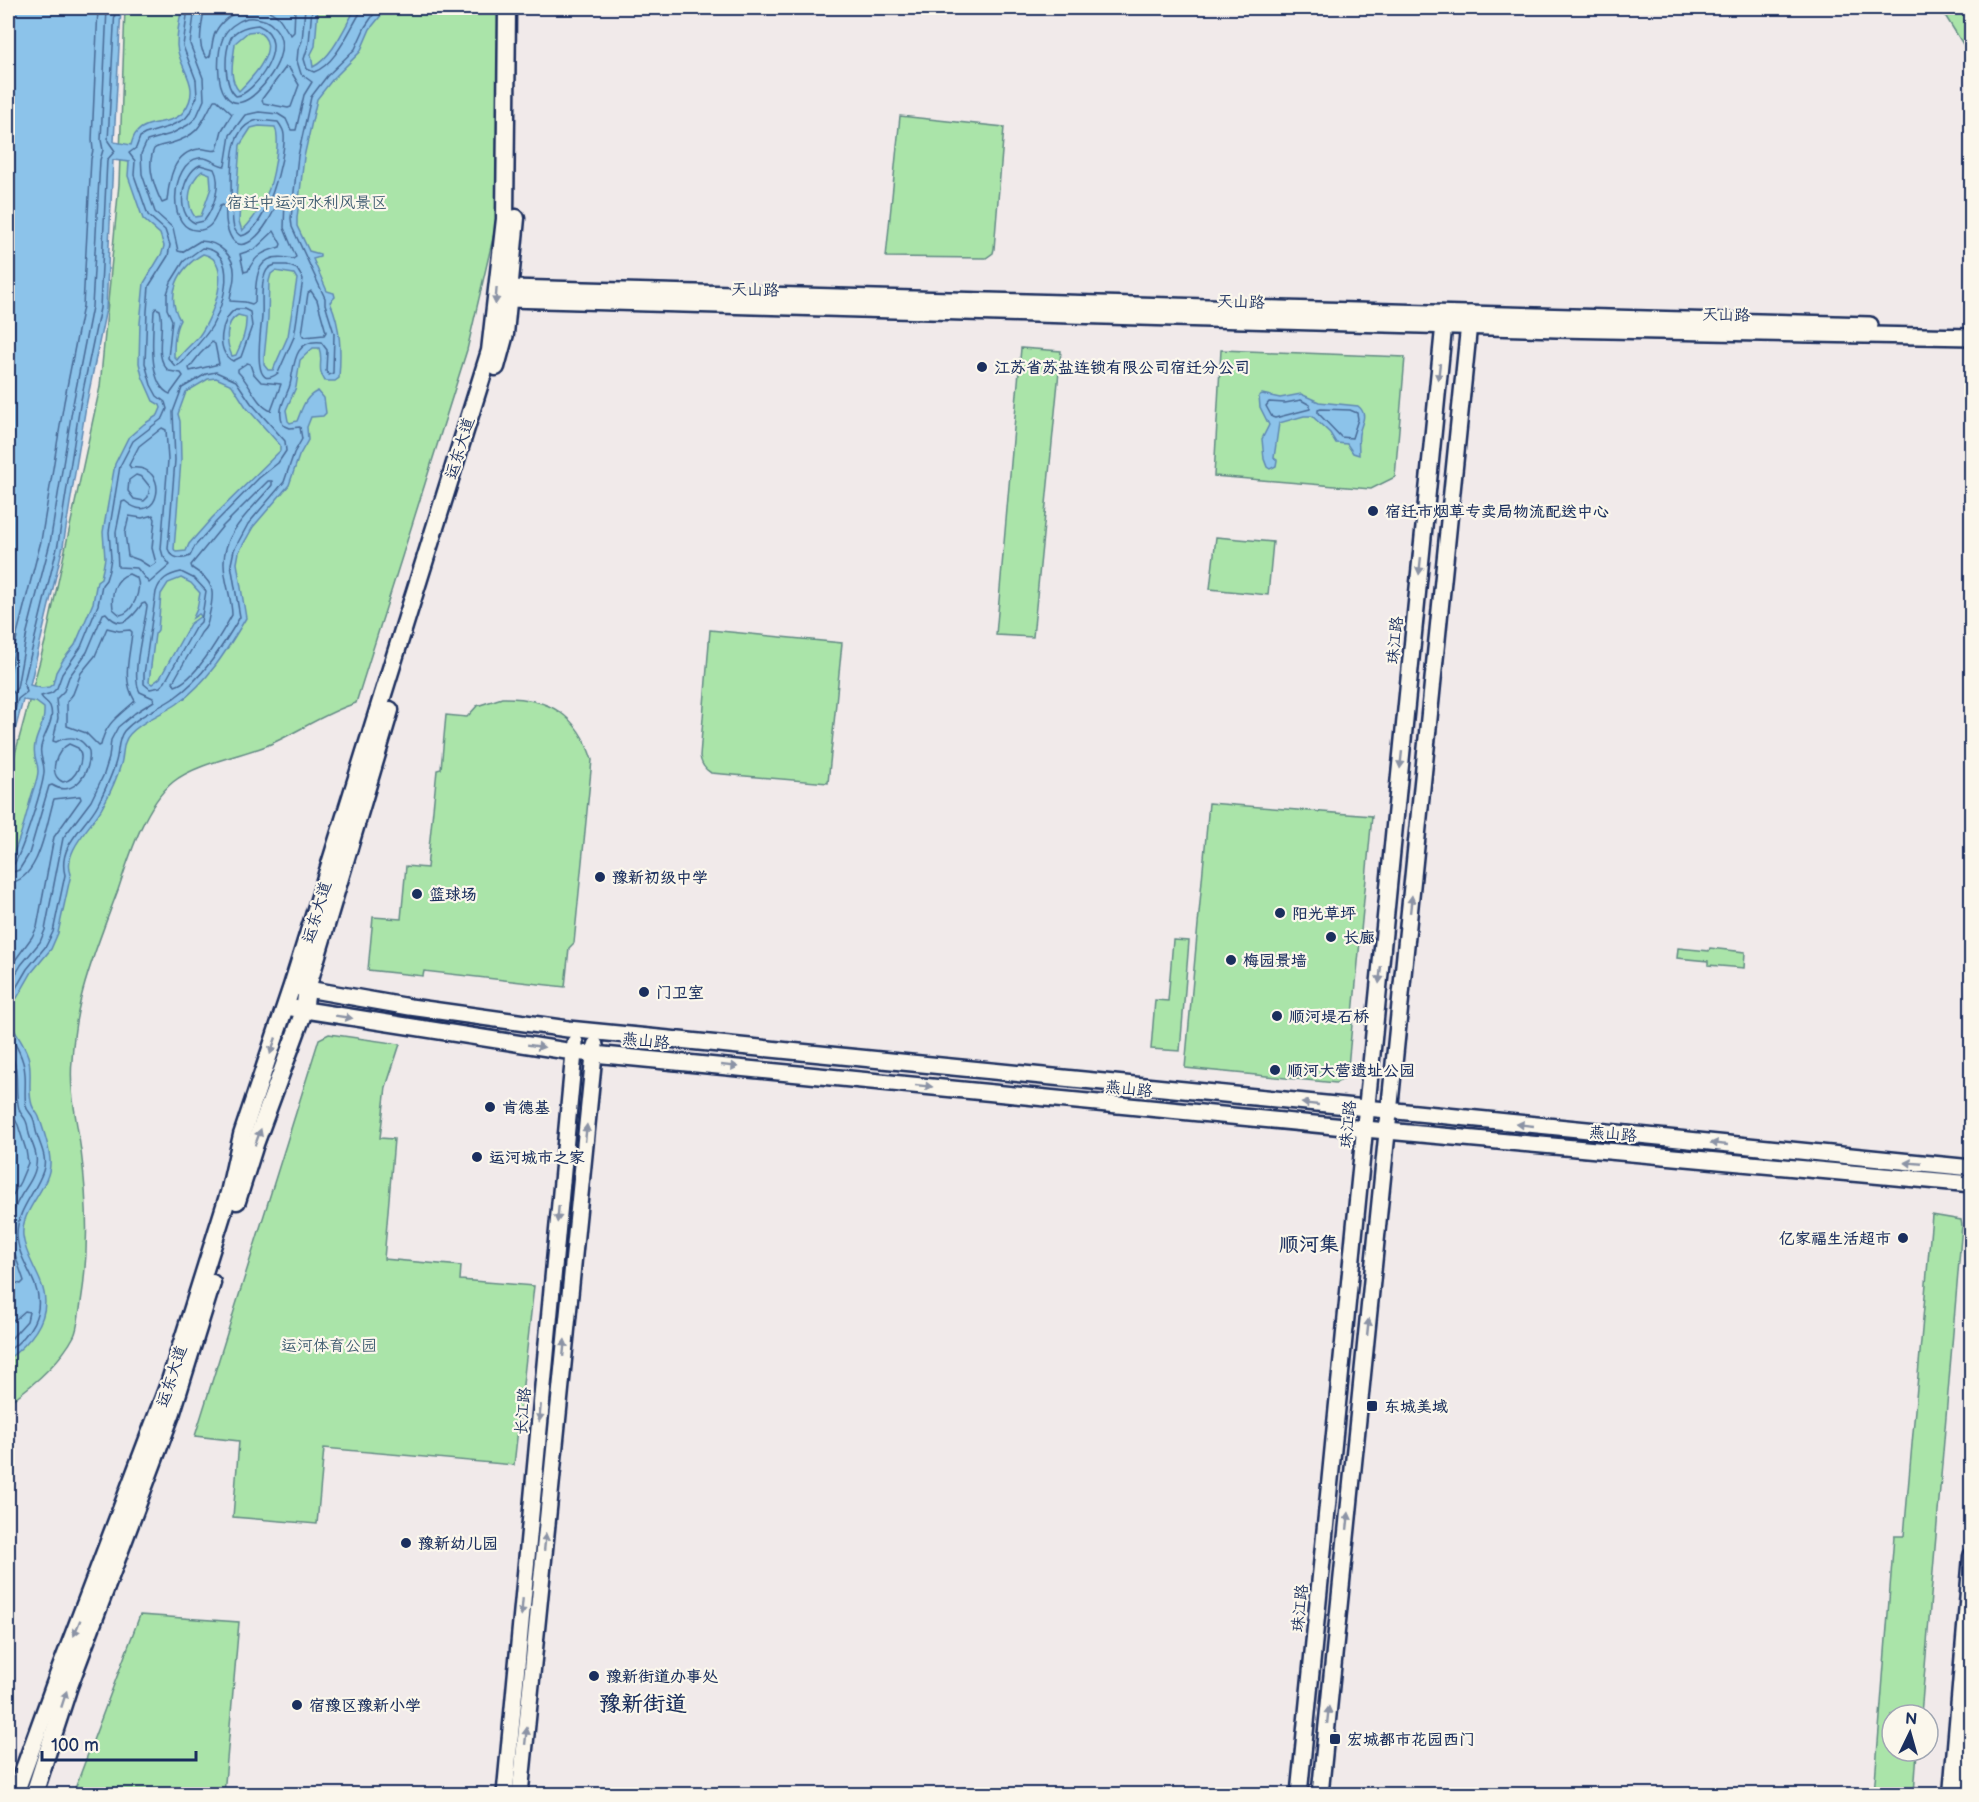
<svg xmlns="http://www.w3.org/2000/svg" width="1979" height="1802" viewBox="0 0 1979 1802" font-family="'Balsamiq Sans','LXGW WenKai TC',sans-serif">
	<rect width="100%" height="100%" fill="#f1eaea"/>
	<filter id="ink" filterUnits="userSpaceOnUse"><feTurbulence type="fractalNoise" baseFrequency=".0167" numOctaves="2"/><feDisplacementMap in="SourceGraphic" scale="12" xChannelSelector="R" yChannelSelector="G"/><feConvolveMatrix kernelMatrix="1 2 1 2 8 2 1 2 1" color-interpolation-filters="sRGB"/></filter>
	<g filter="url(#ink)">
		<!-- green -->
		<g fill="#aae4a9" stroke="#628a84" stroke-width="1.5">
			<path d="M125 8H499L496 225 467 350 356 703C324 713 297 733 266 746 239 756 195 764 173 782 145 805 129 857 118 890 105 925 90 961 81 998 76 1018 73 1040 72 1061 69 1091 77 1121 81 1151 88 1203 89 1257 80 1309 78 1317 78 1328 74 1336 60 1363 32 1386 8 1403V780L46 638 100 387 119 184Z"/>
			<path d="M1916 8H1971V57L1943 12Z"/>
			<path d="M900 116 1004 127 994 249 993 253 986 258 886 257Z"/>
			<path d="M1021 348 1061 351 1033 637 996 635Z"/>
			<path d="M1221 350 1405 357 1395 477 1371 489 1214 476Z"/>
			<path d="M1216 537 1273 542 1268 595 1210 589Z"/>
			<path d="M710 630 842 643 828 783 711 773C704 769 701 764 700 756Z"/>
			<path d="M502 698C549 697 578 715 592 760L574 943 569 948 565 987 424 971 423 976 368 970 373 917 401 919 406 866 427 868 437 770 441 769 446 715 467 717 477 706Z"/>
			<path d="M1209 803 1372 816 1347 1077 1336 1083 1185 1068Z"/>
			<path d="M1173 940 1189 941 1180 1051 1151 1049 1155 1000 1168 1001Z"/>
			<path d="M1678 948 1709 951 1710 948 1745 952 1744 968 1708 965V961L1677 958Z"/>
			<path d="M329 1034 400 1044 386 1087 380 1138 394 1139 384 1259 461 1266 460 1280 534 1286 514 1465 324 1448 317 1524 233 1517 239 1441 195 1436 319 1039Z"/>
			<path d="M1932 1215 1961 1220 1962 1225 1921 1715H1892V1751H1917L1914 1794H1874L1894 1536H1904Z"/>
			<path d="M140 1615 239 1622 224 1794H73Z"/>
		</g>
		<!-- water -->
		<g fill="#8cc3ea" stroke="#5f88b2" stroke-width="1.5" fill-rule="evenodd">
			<path d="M8 8H121L114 142 131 145C132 141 134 135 137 132 148 119 173 126 184 111 203 85 178 69 177 45 177 35 180 17 182 8H318L315 46 311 54 313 67C333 57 345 26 356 8H387L370 29 360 52 332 80 317 99 304 157 297 218V226L309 251 320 254V257L313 259 327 291 334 293 335 297 330 302C341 327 341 351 339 378L335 381H325C316 368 324 361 319 348H313L300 360 296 387 286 410 288 421 290 423 297 421C302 409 305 396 318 391L324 398 326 413 323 416 311 417 307 427 308 440 299 456 289 485 253 527 239 552 237 563 246 618C227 650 208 682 177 704 162 714 143 720 130 734 122 742 124 754 121 764 117 778 110 793 103 806 94 825 62 850 71 874L58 933 51 949 32 972 17 998 13 1001C6 1031 19 1031 28 1056 33 1072 27 1090 32 1105 33 1109 37 1112 39 1117 44 1131 49 1145 50 1160 52 1188 20 1208 23 1236 25 1254 35 1267 41 1283 54 1315 32 1341 8 1359V1309C12 1305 15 1301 13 1295L8 1294V865C20 843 25 818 32 794 34 787 38 778 38 771 38 760 32 758 35 744 38 730 45 724 44 708L36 702 23 700 8 757ZM257 31C284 45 252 78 239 91 227 77 234 58 235 43L248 32ZM259 126 275 127C281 141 273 182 266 196 260 209 252 221 242 231L239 221 240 203 236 200 240 145 251 128ZM113 160 129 162 128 176 143 219 160 234 164 246 162 253 144 283 140 323 139 363 142 376 153 401 160 405 161 408 158 415 144 424 128 438 115 464 103 532 105 558 103 569 101 578 97 581 93 603 75 645 63 660 56 672 53 684 49 687 41 688 30 685 63 546 86 406 106 309ZM202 171 210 174 211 188 201 216 195 217C184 203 190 180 202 171ZM203 254C236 260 212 319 199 336 192 344 183 351 177 360L174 357C174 345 174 330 180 320 165 295 178 268 203 254ZM275 271 294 274 297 279 288 336 273 370H268L264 365V358L268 318 269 281 271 274ZM238 315 246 317C247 330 242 343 236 355L232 356C226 343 224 323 238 315ZM216 378 232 385 246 407 280 445V451L212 518 189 544 186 551 176 552 174 549 181 460 180 421 178 414 186 392 208 379ZM181 578 191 583 200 593 197 609 193 618 199 614 201 616 190 624 160 678 152 684 149 682 155 634 158 630 161 594 168 583Z"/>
			<path d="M1262 394 1280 398 1301 394 1319 402 1358 406C1369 415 1361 423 1359 434 1358 441 1359 448 1359 455L1353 453 1347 444 1336 443 1330 433 1312 416H1304L1279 423 1274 458 1277 460 1276 466 1270 469 1267 467 1264 459 1262 439 1269 425 1260 407 1259 396Z"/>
		</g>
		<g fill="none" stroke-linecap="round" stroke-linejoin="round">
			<!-- shore -->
			<g stroke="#486a96" stroke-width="1.5">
				<path d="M195 8 190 44 203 78 204 100 196 118 188 125 171 134 147 141 141 154 142 174 155 212 173 228 178 251 182 252 200 241C219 241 236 257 234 276 234 285 230 293 230 301L245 302 252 304 255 302C256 274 257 250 293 259L296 257 284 228 285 199 280 198C273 213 264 232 251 241 229 255 225 222 226 209L223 205 220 206C216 216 213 228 201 230 165 235 170 162 199 158 209 156 217 166 225 166L230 135 245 115 259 112 278 114 286 119 291 130H296L304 95 312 82 301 74 297 61 298 50 302 41 305 8"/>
				<path d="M204 8C203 24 195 45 207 58L210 56C212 49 212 40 215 33 226 11 257 0 277 16 283 21 285 30 291 35L294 32 295 8"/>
				<path d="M312 8 309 43 304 59 307 69 314 72C335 65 349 31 360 13L361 8"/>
				<path d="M247 18C271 16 288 34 279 59 274 75 243 119 226 96 216 84 217 52 223 38 226 29 237 21 247 18Z"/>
				<path d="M258 25C296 41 252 96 236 96 224 86 224 55 230 40 234 29 247 26 258 25Z"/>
				<path d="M286 67 289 68 299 85 291 107 288 108 263 103 262 99Z"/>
				<path d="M214 100H217L232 114 222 130 217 150C211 152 206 148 199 149 173 152 169 180 167 201L162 203C154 187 146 166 154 149 159 145 166 145 172 143 201 134 201 123 214 100Z"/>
				<path d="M258 120 278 122C281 126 284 130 284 135 286 158 266 231 241 236 228 229 235 211 231 200 232 174 226 127 258 120Z"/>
				<path d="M200 165 214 169C222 184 214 208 204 221L195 223C174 214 182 173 200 165Z"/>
				<path d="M274 231 281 244 280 247C265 251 255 255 248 271L244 272 240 254 255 249Z"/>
				<path d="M202 248C240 251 224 305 212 326 206 336 199 343 192 351 186 357 183 365 175 366L168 358 172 320 167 309V294L171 282 184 261Z"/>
				<path d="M275 265H287L297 269 303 279 294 337 278 373C249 396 262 325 262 316 263 303 260 286 265 274 267 268 270 267 275 265Z"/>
				<path d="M311 291 317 300 326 332 324 335 304 337 302 334 308 293Z"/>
				<path d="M156 308 160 310C166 330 152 356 169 371L181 373 183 376 170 394C147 385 153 332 154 311Z"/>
				<path d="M236 309H244L250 312 252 326 241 357 233 361C215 353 220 318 236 309Z"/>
				<path d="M212 342 215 344 219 364 190 371 189 368 200 354Z"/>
				<path d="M247 363 250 364 253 373 261 382 281 384 271 411C256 405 250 383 238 372V369Z"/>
				<path d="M216 372 236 381 251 403 285 441 286 451 278 463 259 478 216 522 195 546 190 556C182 560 172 559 168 549L175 460 173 412 182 388 206 374Z"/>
				<path d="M1301 400 1310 405V409L1275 418 1272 417 1266 406 1269 402 1285 403Z"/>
				<path d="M1321 409 1350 410 1357 413 1358 419 1352 438 1341 437 1318 413V410Z"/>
				<path d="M162 428 166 430 168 460 161 549 163 556 170 565 149 583 137 568 118 567 116 532 122 502 125 501C160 531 172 463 131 468L129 465 139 446Z"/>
				<path d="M136 475 142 477 150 487 148 497 144 501 134 499 128 491 129 480Z"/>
				<path d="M268 481H272V485C254 508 223 531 224 564 224 581 232 598 232 615 221 634 196 680 175 686L173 682 201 633C207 627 208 623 209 616 215 591 215 582 192 568L191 565 222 527Z"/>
				<path d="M153 515 155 519 152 548 156 563 150 567 139 560 128 556 125 533 129 516 142 518Z"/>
				<path d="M181 572 195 579 206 591 201 622 195 628 165 682 160 687 150 689 144 684V674L156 592C160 579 168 575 181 572Z"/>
				<path d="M129 574 137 578C142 590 133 613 120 615L113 609C111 595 114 578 129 574Z"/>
				<path d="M107 628 119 631 130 630 132 632C130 657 121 678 135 701 120 715 105 723 101 745L99 746 86 733 67 726V702L73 694 81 673 95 656Z"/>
				<path d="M8 685 18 630 41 541 64 402 83 306 91 159 93 150 92 140 98 8"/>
				<path d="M8 707 11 695 17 688 27 632 50 543 73 404 92 307 100 160 103 150 101 140 107 8"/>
				<path d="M8 736 18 699 27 692 24 682 58 544 80 405 100 308 107 160 115 151 108 141 115 8"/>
				<path d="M69 744 78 748C86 759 76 780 63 782 47 775 56 750 69 744Z"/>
				<path d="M8 866 14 864C22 852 45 782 44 770 44 761 39 756 41 747 43 734 56 721 50 706 48 702 43 700 41 696L52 693 57 688 62 674 81 647 98 605 102 585 106 580 109 570 111 558 109 532 120 466 133 441 163 418 167 409 165 402 157 396 151 385 145 363 147 311 149 286 168 256 170 245 165 230 148 215 134 175 135 161 129 153 136 148 140 137 145 134 168 127 185 119 189 114 197 97 196 80 183 46 188 8"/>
				<path d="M8 874 19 870 29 854 49 786 52 785C74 799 92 771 89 751 81 736 70 735 56 742L53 741 58 718 56 699 64 691 69 677 87 652 103 614 106 613C121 632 132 618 142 604L145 603 147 606C145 625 130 676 140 692L153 698 154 701 135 713 118 727 111 740 109 758 104 774 91 801 63 838 45 930 40 942 21 965 8 988"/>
				<path d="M8 883C40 881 46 824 54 799L80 796 81 799 54 837 37 927 32 937 8 970"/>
				<path d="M8 998 13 993 27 969 46 946 53 932 65 875C57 845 86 827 98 804 105 790 112 776 116 761 119 751 117 740 124 731 137 716 158 709 174 698 203 678 222 647 240 617L231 564 234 550 248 524 284 482 294 453 302 439 300 427 290 428 283 425C277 410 284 401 289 388 295 370 291 339 321 342L327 350 326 371 329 375 333 373 334 333 325 304V298L292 227 291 218 298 156 311 97 327 76 355 49 365 27 378 8"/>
				<path d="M8 1032C16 1045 24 1058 25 1074 26 1084 24 1096 26 1106 27 1111 31 1113 33 1118 35 1122 35 1127 36 1131 39 1144 48 1156 43 1171 36 1192 17 1210 17 1234 17 1253 29 1269 35 1285 46 1313 29 1336 8 1351"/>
				<path d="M8 1046C22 1074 13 1084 19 1109 20 1114 24 1116 26 1121 28 1125 28 1130 29 1134 32 1145 38 1153 36 1165 35 1175 28 1185 22 1194 1 1227 13 1248 24 1281L21 1284 8 1281"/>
				<path d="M8 1070 10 1110 18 1125 26 1150 28 1163 20 1182 8 1204"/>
				<path d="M8 1321 16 1319 25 1311 29 1312 27 1321 8 1342"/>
			</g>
			<defs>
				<g id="tertiary">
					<path d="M510 288 1870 325"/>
					<path d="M509 299 1557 329 1972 337"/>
					<path d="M296 987 410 1007 568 1029 1972 1168"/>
					<path d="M286 1007 573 1052 1365 1129 1972 1184"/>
					<path d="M505 1794 575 1042"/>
					<path d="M520 1794 595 1045"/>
					<path d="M1299 1794 1445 314"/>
					<path d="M1320 1794 1470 314"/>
				</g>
				<g id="secondary">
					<path d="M496 367 505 334 516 218"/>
					<path d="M237 1201 255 1144 304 1011 307 989 390 710"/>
					<path d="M15 1794 57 1678 170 1381 229 1193 242 1135 292 986 490 351 505 219 507 8"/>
					<path d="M34 1794 69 1686 172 1412 212 1283"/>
					<path d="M1952 1794 1972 1556"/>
					<path d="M1967 1794 1972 1731"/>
				</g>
			</defs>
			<!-- tertiary casing -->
			<use href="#tertiary" stroke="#1b2f5e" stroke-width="20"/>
			<!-- secondary casing -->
			<use href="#secondary" stroke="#1b2f5e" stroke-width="21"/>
			<!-- tertiary -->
			<use href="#tertiary" stroke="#fbf7ec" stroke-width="15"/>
			<!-- secondary -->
			<use href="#secondary" stroke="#fbf7ec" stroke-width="16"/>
		</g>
		<!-- one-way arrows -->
		<defs><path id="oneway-solid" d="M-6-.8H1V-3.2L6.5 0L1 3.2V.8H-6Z" transform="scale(1.5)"/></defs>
		<g fill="#8b93a5">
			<use href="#oneway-solid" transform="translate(496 296) rotate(94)"/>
			<use href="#oneway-solid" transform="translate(1439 372) rotate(96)"/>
			<use href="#oneway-solid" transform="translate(1420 566) rotate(96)"/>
			<use href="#oneway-solid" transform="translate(1401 760) rotate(96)"/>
			<use href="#oneway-solid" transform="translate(1411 904) rotate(-84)"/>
			<use href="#oneway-solid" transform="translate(1380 975) rotate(96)"/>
			<use href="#oneway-solid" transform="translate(344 1017) rotate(9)"/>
			<use href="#oneway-solid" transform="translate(273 1046) rotate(109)"/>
			<use href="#oneway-solid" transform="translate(536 1046) rotate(9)"/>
			<use href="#oneway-solid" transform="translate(730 1066) rotate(6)"/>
			<use href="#oneway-solid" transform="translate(924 1086) rotate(6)"/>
			<use href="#oneway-solid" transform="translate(1310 1104) rotate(-174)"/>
			<use href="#oneway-solid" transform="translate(1525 1125) rotate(-174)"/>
			<use href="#oneway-solid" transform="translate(586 1133) rotate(-84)"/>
			<use href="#oneway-solid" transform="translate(258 1137) rotate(-70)"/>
			<use href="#oneway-solid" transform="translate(1719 1144) rotate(-174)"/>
			<use href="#oneway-solid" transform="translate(1913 1163) rotate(-175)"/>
			<use href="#oneway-solid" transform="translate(558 1214) rotate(95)"/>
			<use href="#oneway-solid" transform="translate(1368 1327) rotate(-84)"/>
			<use href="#oneway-solid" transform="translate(564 1348) rotate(-84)"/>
			<use href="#oneway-solid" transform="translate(540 1413) rotate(95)"/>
			<use href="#oneway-solid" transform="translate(1348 1521) rotate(-84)"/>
			<use href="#oneway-solid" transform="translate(545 1542) rotate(-84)"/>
			<use href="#oneway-solid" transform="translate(522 1607) rotate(95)"/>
			<use href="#oneway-solid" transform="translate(77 1628) rotate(112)"/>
			<use href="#oneway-solid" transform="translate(64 1699) rotate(-72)"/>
			<use href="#oneway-solid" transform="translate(1328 1715) rotate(-84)"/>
			<use href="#oneway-solid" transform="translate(526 1736) rotate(-84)"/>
		</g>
	</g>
	<!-- markers -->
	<g fill="#1b2f5e" stroke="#fbf7ec" stroke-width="2">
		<circle cx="982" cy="367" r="6"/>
		<circle cx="1373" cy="511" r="6"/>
		<circle cx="600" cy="877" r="6"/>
		<circle cx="417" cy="894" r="6"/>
		<circle cx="1280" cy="913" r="6"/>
		<circle cx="1331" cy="937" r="6"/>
		<circle cx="1231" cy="960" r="6"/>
		<circle cx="644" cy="992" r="6"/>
		<circle cx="1277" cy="1016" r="6"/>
		<circle cx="1275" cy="1070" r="6"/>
		<circle cx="490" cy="1107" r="6"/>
		<circle cx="477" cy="1157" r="6"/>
		<circle cx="1903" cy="1238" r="6"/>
		<rect x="1366" y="1400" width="12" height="12" rx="3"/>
		<circle cx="406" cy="1543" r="6"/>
		<circle cx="594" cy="1676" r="6"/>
		<circle cx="297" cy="1705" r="6"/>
		<rect x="1329" y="1733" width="12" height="12" rx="3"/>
	</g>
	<g text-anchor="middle" stroke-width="4.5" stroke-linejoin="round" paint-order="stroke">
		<!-- park labels -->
		<g font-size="16" fill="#3f5c71" stroke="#fbf7ec">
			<text x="307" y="208">宿迁中运河水利风景区</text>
			<text x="329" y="1351">运河体育公园</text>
		</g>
		<!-- street labels -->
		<g font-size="16" fill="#1b2f5e" stroke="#fbf7ec">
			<text transform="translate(755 289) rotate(1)" y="6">天山路</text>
			<text transform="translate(1241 301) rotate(2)" y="6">天山路</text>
			<text transform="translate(1726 314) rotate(1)" y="6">天山路</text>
			<text transform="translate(459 448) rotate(-73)" y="6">运东大道</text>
			<text transform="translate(1394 640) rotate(-84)" y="6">珠江路</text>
			<text transform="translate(316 912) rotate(-73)" y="6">运东大道</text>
			<text transform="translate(646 1040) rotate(6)" y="6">燕山路</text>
			<text transform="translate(1129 1088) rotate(6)" y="6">燕山路</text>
			<text transform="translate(1347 1124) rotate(-84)" y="6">珠江路</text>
			<text transform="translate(1613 1133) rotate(5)" y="6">燕山路</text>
			<text transform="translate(171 1376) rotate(-72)" y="6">运东大道</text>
			<text transform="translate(522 1411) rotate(-85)" y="6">长江路</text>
			<text transform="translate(1299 1608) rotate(-84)" y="6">珠江路</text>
		</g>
		<!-- poi labels -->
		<g font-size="16" font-weight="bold" fill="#1b2f5e" stroke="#fbf7ec" text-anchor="start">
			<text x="994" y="373">江苏省苏盐连锁有限公司宿迁分公司</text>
			<text x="1385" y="517">宿迁市烟草专卖局物流配送中心</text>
			<text x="612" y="883">豫新初级中学</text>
			<text x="429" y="900">篮球场</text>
			<text x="1292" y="919">阳光草坪</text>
			<text x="1343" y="943">长廊</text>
			<text x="1243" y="966">梅园景墙</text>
			<text x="656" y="998">门卫室</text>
			<text x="1289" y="1022">顺河堤石桥</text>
			<text x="1287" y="1076">顺河大营遗址公园</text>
			<text x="502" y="1113">肯德基</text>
			<text x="489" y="1163">运河城市之家</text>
			<text x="1891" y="1244" text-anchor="end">亿家福生活超市</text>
			<text x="1384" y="1412">东城美域</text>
			<text x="418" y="1549">豫新幼儿园</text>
			<text x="606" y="1682">豫新街道办事处</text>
			<text x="309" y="1711">宿豫区豫新小学</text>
			<text x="1347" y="1745">宏城都市花园西门</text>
		</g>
		<!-- quarter labels -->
		<g font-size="20" font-weight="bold" fill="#1b2f5e" stroke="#fbf7ec">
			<text x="1309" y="1251">顺河集</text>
		</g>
		<!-- district labels -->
		<g font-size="22" font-weight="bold" fill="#1b2f5e" stroke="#fbf7ec">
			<text x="643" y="1711">豫新街道</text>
		</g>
	</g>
	<!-- margin -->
	<rect width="1979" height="1802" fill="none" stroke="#fbf7ec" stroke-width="30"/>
	<rect x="15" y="15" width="1949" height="1772" fill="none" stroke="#1b2f5e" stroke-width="2" filter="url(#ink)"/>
	<!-- north arrow -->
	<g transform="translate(1910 1733) rotate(5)"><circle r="28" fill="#fbf7ec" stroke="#a1a7b3" stroke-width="1.5"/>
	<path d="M0-4.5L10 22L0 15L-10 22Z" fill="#1b2f5e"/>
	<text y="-9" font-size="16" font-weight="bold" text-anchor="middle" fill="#1b2f5e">N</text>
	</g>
	<!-- scale -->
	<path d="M42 1751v9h154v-9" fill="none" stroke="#1b2f5e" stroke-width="3"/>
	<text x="51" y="1751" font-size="18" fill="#1b2f5e" stroke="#fbf7ec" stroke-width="4.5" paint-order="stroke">100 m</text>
</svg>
